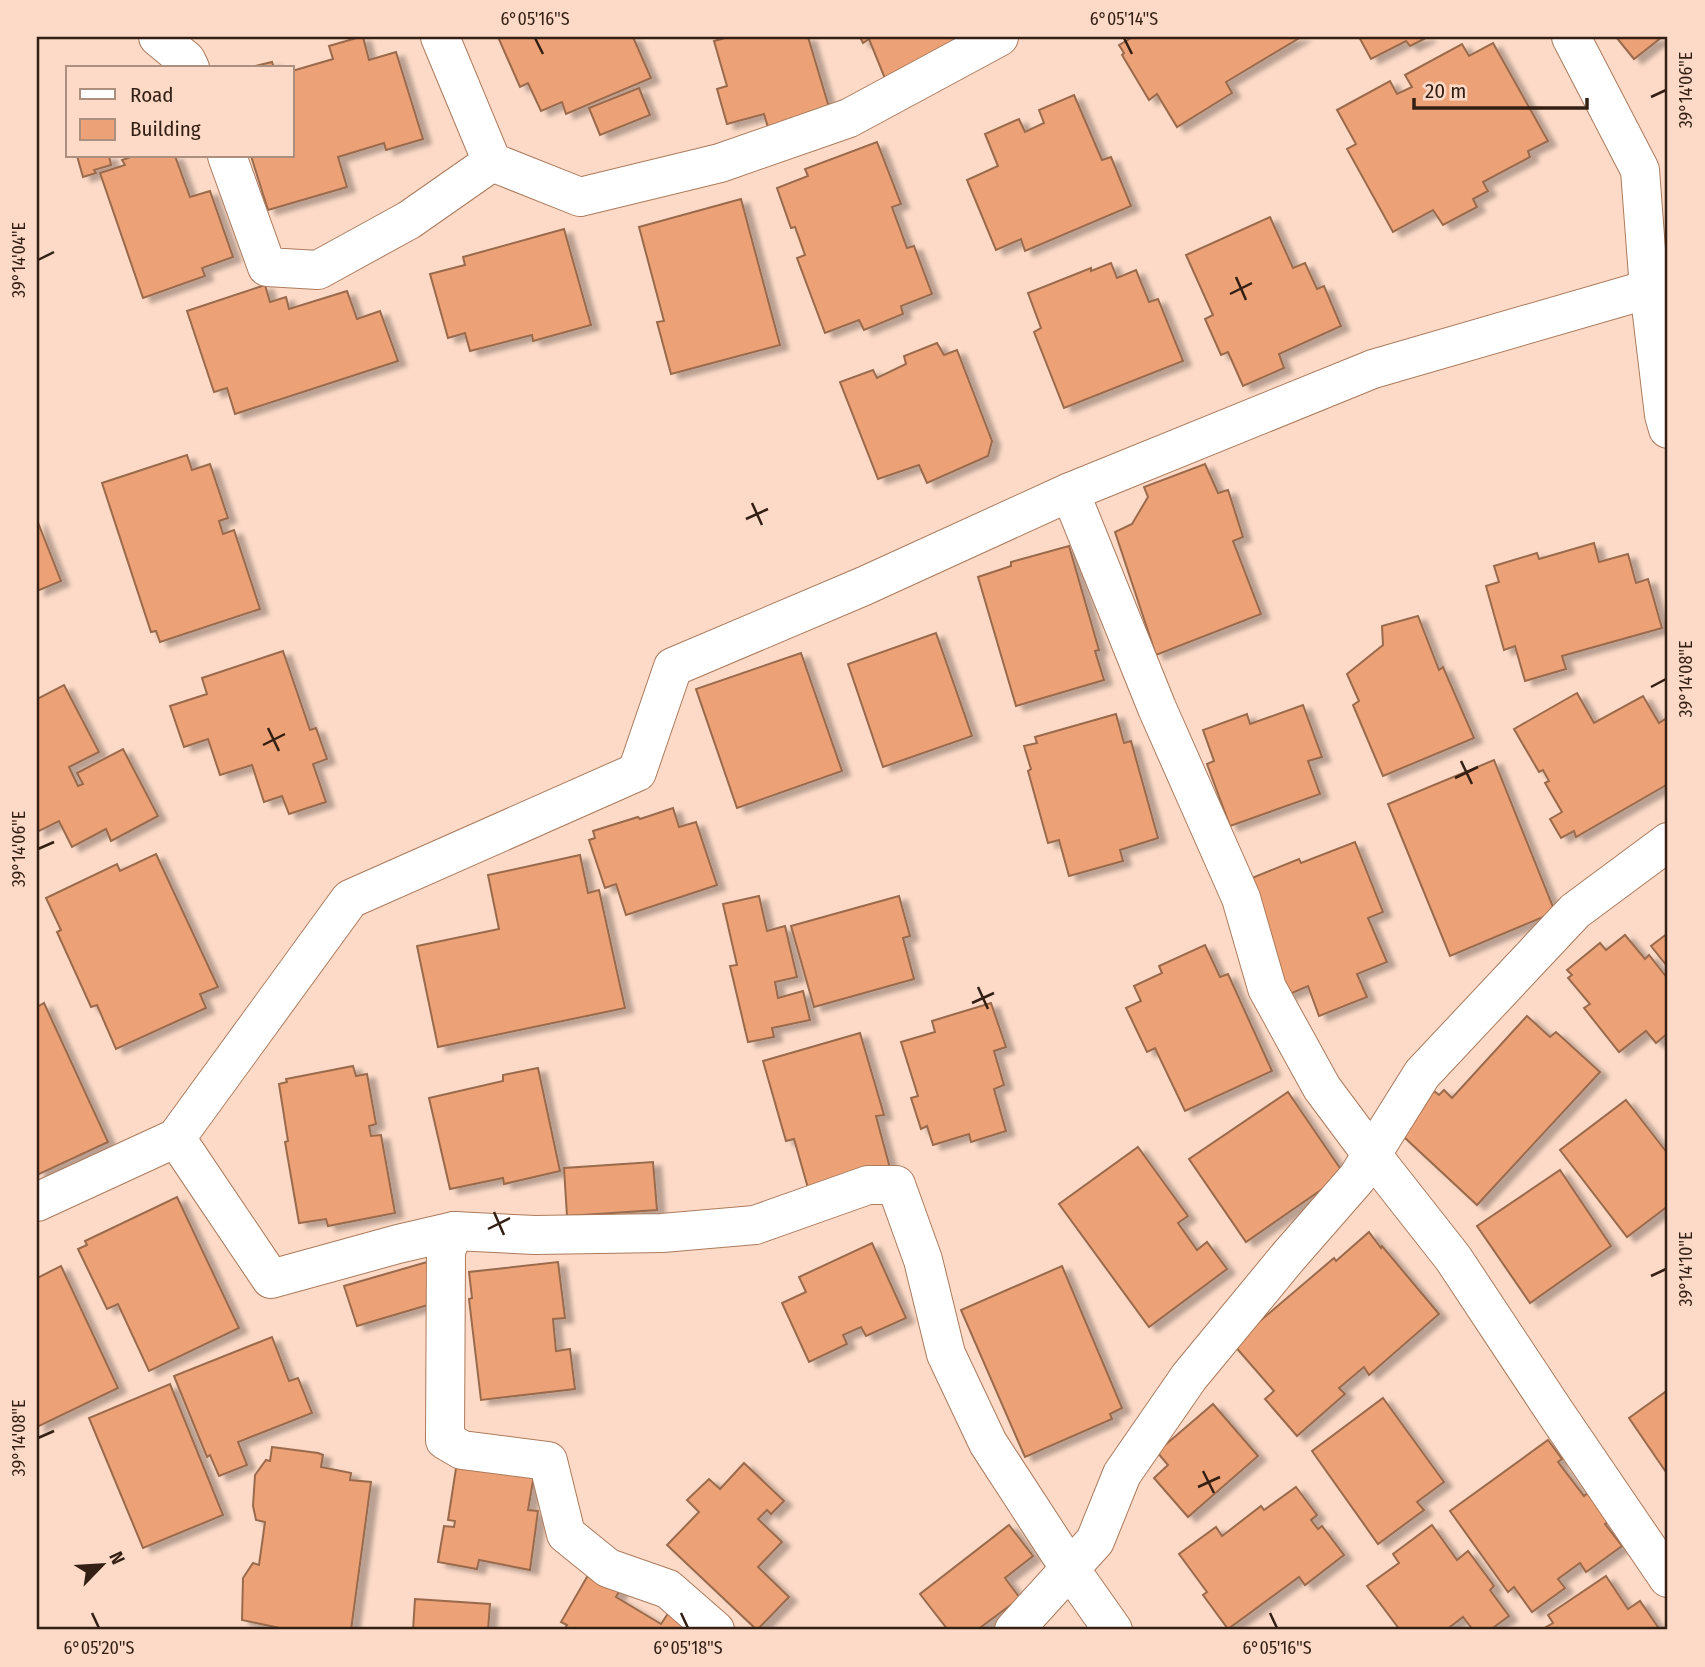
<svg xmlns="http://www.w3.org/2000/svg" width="1705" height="1667" viewBox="0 0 1705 1667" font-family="'Fira Sans Condensed',sans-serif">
	<defs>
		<filter id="shadow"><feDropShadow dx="8" dy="4.5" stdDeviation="2" flood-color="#0004"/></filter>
	</defs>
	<rect width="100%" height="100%" fill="#fcdac7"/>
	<!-- building -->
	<g fill="#eca276" stroke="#9a6a4d" stroke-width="2" filter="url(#shadow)">
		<path d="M360 37H363L369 60 396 52 423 139 386 150 384 143 338 157 347 187 268 210 251 156H292V71L333 59 329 46Z"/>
		<path d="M498 37H633L651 78 566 114 562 102 541 111 528 83 520 87Z"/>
		<path d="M729 37H808L831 114 769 131 764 114 727 124 717 89 727 86 714 41Z"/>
		<path d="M860 37H957L962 50 886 81 869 39 863 43Z"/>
		<path d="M1133 37H1301L1226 82 1232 93 1177 127 1157 94 1149 100 1122 55 1124 53 1119 45Z"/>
		<path d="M1359 37H1428L1410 46 1406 41 1371 59Z"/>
		<path d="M1616 37H1662L1634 59Z"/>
		<path d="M1493 43 1548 141 1528 151 1530 157 1483 182 1488 191 1473 199 1477 207 1443 225 1433 210 1393 232 1347 149 1356 144 1337 110 1390 81 1397 94 1412 87 1405 75 1462 44 1469 56Z"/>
		<path d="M272 62 274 68H247Z"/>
		<path d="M639 88 650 115 600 135 589 108Z"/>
		<path d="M1074 95 1102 160 1111 157 1131 206 1025 251 1021 239 996 250 967 180 998 166 985 134 1019 119 1025 132 1044 123 1039 110Z"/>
		<path d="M877 142 901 204 892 207 907 248 914 246 932 294 901 306 903 314 864 330 859 320 825 333 797 258 805 255 795 227 791 228 777 188 808 176 805 169Z"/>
		<path d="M77 156H109L111 165 94 170 96 173 83 177Z"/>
		<path d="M134 156H175L190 197 210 191 233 257 202 268 205 276 143 298 100 173 125 165 122 160Z"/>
		<path d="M741 199 780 345 671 374 657 322 664 321 639 227Z"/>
		<path d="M1270 217 1293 268 1305 263 1317 289 1324 286 1341 326 1279 354 1284 368 1243 386 1228 352 1221 355 1205 319 1213 315 1186 255Z"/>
		<path d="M564 229 591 325 533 341 532 335 470 351 465 333 448 338 430 274 465 265 463 257Z"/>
		<path d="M1111 263 1117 278 1136 270 1149 302 1158 299 1183 361 1064 408 1034 332 1041 328 1028 293 1091 268V271Z"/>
		<path d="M265 285 270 302 286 297 289 309 347 291 357 319 380 311 398 361 235 414 227 388 214 392 187 311Z"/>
		<path d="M937 343 944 355 957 350 992 441 988 456 927 483 919 465 878 479 840 382 873 370 877 378 906 364 904 356Z"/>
		<path d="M187 455 192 470 210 464 228 518 219 521 223 534 234 530 260 609 160 642 156 631 151 632 102 483Z"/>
		<path d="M1205 464 1218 493 1228 490 1243 537 1233 541 1261 614 1156 655 1115 532 1132 524 1148 497 1144 487Z"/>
		<path d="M37 520 61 581 37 591Z"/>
		<path d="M1594 543 1599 562 1628 554 1636 583 1648 579 1662 628 1562 656 1566 669 1525 681 1515 646 1504 650 1486 586 1499 582 1494 566 1537 553 1539 559Z"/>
		<path d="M1069 546 1099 650 1095 651 1104 680 1016 706 978 577 1011 566V562Z"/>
		<path d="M1418 616 1439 670 1443 667 1474 738 1383 776 1353 705 1359 701 1347 674 1383 645 1382 626Z"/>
		<path d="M936 633 972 736 883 767 848 664Z"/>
		<path d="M283 651 310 730 316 728 327 759 313 764 326 802 289 814 282 796 264 802 252 765 220 775 208 739 184 747 170 706 207 694 202 678Z"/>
		<path d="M801 653 842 771 737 808 696 689Z"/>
		<path d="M64 685 99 752 69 767 78 786 83 784 77 773 123 749 158 816 111 841 106 829 72 847 59 821 37 832V699Z"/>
		<path d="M1577 693 1594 723 1643 696 1659 723 1668 717V784L1576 837 1574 831 1561 838 1550 819 1562 812 1545 783 1549 781 1543 770 1539 772 1514 729Z"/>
		<path d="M1303 705 1322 757 1308 761 1320 794 1230 826 1207 764 1214 761 1203 730 1247 714 1250 724Z"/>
		<path d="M1116 714 1124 743 1131 741 1158 838 1120 850 1123 861 1069 876 1059 840 1048 843 1028 771 1031 769 1024 746 1037 743 1035 737Z"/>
		<path d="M1494 760 1555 912 1450 956 1388 804Z"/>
		<path d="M673 808 679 827 696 822 717 885 626 915 616 884 605 888 589 840 595 838 593 831 638 817 640 819Z"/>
		<path d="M1355 842 1383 912 1368 918 1387 962 1357 974 1367 997 1319 1016 1308 986 1285 996 1247 880 1299 859 1301 863Z"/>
		<path d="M156 854 218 987 200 994 206 1008 116 1049 97 1005 91 1007 57 932 61 930 46 898 117 864 120 871Z"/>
		<path d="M580 855 588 893 599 890 625 1008 438 1047 417 946 499 929 488 875Z"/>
		<path d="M759 896 767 931 785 926 797 977 775 982 778 998 803 991 810 1020 772 1028 774 1037 748 1042 730 966 737 965 723 904Z"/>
		<path d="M899 896 910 936 903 938 914 979 814 1007 791 926Z"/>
		<path d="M1668 933V965L1667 966 1651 946Z"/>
		<path d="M1625 935 1645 959 1649 955 1668 979V1033L1656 1043 1646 1031 1619 1052 1584 1008 1590 1004 1568 978 1572 975 1567 970 1600 943 1606 950Z"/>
		<path d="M1205 945 1220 977 1228 974 1272 1071 1185 1111 1155 1048 1147 1052 1126 1008 1141 1001 1134 986 1162 973 1159 966Z"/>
		<path d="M44 1003 108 1142 37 1175V1007Z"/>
		<path d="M991 1003 1006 1047 994 1051 1004 1085 994 1089 1006 1131 971 1142 969 1134 933 1145 927 1126 921 1129 911 1098 918 1096 901 1042 935 1032 932 1021Z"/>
		<path d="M1527 1016 1550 1037 1556 1032 1600 1072 1477 1205 1404 1137 1434 1091 1439 1095 1444 1090 1452 1098Z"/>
		<path d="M860 1033 884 1115 876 1116 891 1172 810 1195 794 1139 786 1141 763 1061Z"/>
		<path d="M353 1066 356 1076 367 1074 376 1124 369 1126 371 1136 381 1135 395 1213 328 1226 326 1219 299 1223 285 1142 288 1141 279 1084 287 1082 286 1079Z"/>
		<path d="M538 1068 560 1171 504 1184 503 1178 450 1189 429 1098 503 1081V1075Z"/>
		<path d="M1288 1092 1344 1174 1246 1242 1189 1159Z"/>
		<path d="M1626 1100 1668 1154V1206L1627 1237 1560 1150Z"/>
		<path d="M1138 1147 1188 1216 1178 1223 1197 1250 1207 1242 1227 1269 1149 1327 1059 1204Z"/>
		<path d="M653 1162 657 1210 567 1216 564 1168Z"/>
		<path d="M1560 1170 1611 1246 1530 1303 1477 1226Z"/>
		<path d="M177 1197 239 1328 149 1371 118 1304 107 1309 78 1249 87 1245 85 1241Z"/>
		<path d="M1369 1232 1381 1248 1382 1246 1439 1314 1369 1375 1364 1367 1339 1388 1345 1394 1297 1436 1265 1399 1274 1391 1233 1344 1334 1258 1336 1261Z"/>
		<path d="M872 1243 906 1318 866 1336 861 1327 843 1335 847 1344 809 1362 782 1303 806 1292 799 1277Z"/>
		<path d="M427 1262 438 1302 357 1326 344 1286Z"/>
		<path d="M558 1262 565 1318 553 1319 556 1351 570 1349 575 1389 481 1400 469 1299 472 1298 469 1272Z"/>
		<path d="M61 1266 118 1388 37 1427V1278Z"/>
		<path d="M1062 1266 1122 1408 1110 1414 1112 1419 1025 1457 961 1310Z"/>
		<path d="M272 1337 289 1381 298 1378 312 1413 238 1442 247 1465 219 1476 210 1455 207 1457 174 1376Z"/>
		<path d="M170 1384 223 1515 143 1548 89 1418Z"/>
		<path d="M1668 1390V1475L1629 1418Z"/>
		<path d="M1383 1398 1444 1482 1417 1502 1424 1510 1378 1544 1312 1451Z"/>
		<path d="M1213 1404 1258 1456 1188 1517 1154 1478 1168 1465 1157 1452Z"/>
		<path d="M1548 1440 1562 1459 1558 1462 1584 1496 1594 1488 1615 1517 1605 1524 1622 1546 1586 1572 1580 1563 1558 1579 1565 1588 1532 1612 1514 1587 1508 1592 1450 1511Z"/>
		<path d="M272 1447 318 1453 323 1455 321 1467 351 1473 350 1480 371 1482 351 1630H289L242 1620 243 1578 253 1563 259 1565 265 1522 256 1520 253 1506 255 1475 266 1460 270 1461Z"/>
		<path d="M457 1462 534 1475 528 1510 538 1511 530 1570 479 1560 477 1569 438 1562 444 1526 454 1527 455 1521 448 1520Z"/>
		<path d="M744 1463 784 1501 771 1514 767 1510 758 1519 782 1542 758 1567 789 1597 757 1630 667 1545 699 1512 687 1500 709 1479 720 1489Z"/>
		<path d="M1296 1487 1317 1515 1311 1520 1318 1529 1322 1526 1344 1555 1305 1585 1299 1577 1228 1629 1203 1595 1207 1592 1179 1554 1216 1527 1222 1536 1261 1506 1264 1510Z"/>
		<path d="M1009 1525 1033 1556 1005 1578 1020 1598 977 1630H948L920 1594Z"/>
		<path d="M1432 1525 1457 1560 1468 1551 1494 1586 1490 1590 1509 1616 1490 1630H1473L1463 1617 1446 1630H1400L1367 1586 1399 1563 1393 1554Z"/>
		<path d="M591 1570 622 1587 616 1597 661 1624 669 1612 697 1630H564L567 1625 561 1622Z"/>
		<path d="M1606 1576 1628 1609 1640 1601 1660 1630H1541L1553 1623 1548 1615Z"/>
		<path d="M415 1599 490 1604 488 1630H413Z"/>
	</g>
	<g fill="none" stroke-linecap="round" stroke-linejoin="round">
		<defs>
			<g id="minor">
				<path d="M158 37 186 60 190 68"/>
				<path d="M440 37 492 162 580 197 720 163 849 118 999 37"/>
				<path d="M1571 37 1640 170 1649 289 1664 415 1668 429"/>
				<path d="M227 156 267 267 318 270 409 220 492 162"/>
				<path d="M1070 492 1157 708 1241 898 1267 988 1322 1088 1372 1155 1453 1258 1555 1412 1668 1578"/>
				<path d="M176 1138 350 899 637 772 673 667 864 586 1070 492 1373 369 1649 289"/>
				<path d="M37 1202 176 1138 271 1279 398 1244 454 1231 535 1235 662 1233 755 1225 868 1185H896L923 1260 946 1354 988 1443 1070 1569 1113 1630"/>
				<path d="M454 1231 446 1251 445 1440 462 1450 548 1461 566 1534 608 1568 668 1589 715 1630"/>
				<path d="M1014 1630 1095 1541 1122 1474 1189 1377 1288 1257 1357 1178 1422 1074 1575 911 1668 842"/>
			</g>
		</defs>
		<!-- minor casing -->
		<use href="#minor" stroke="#ac7b5d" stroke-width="40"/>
		<!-- minor -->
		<use href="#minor" stroke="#fff" stroke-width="38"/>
	</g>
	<!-- ticks -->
	<path fill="none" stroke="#331f13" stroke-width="2.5" d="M535 38 543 54M1124 38 1132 54M1651 97 1666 90M38 260 54 252M1236 277 1246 300M1230 294 1252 283M752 503 762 525M746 519 768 509M1651 687 1666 679M268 728 279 751M263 745 285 734M1461 761 1472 784M1455 778 1478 767M38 849 54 842M978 987 988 1009M972 1003 994 993M494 1212 504 1235M488 1229 510 1218M1651 1276 1666 1269M38 1438 54 1431M1203 1471 1214 1493M1198 1487 1220 1477M92 1613 99 1628M681 1613 688 1628M1270 1613 1277 1628"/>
	<!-- border -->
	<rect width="1705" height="1667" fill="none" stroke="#fcdac7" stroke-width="77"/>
	<!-- legend -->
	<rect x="66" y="66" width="228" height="91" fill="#fcdac7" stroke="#ac8f7f" stroke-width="2"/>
	<rect x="80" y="89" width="35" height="10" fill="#ffffff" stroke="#ac8f7f" stroke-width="2"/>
	<text x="130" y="102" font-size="21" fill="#331f13">Road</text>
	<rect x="80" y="119" width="35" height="21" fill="#eca276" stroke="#ac8f7f" stroke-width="2"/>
	<text x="130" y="136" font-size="21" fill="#331f13">Building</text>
	<!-- north arrow -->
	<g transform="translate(102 1565) rotate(65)" stroke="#fcdac7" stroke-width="5" paint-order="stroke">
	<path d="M0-5L12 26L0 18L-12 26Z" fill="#331f13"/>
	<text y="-10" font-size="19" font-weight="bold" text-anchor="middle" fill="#331f13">N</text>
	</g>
	<!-- scale -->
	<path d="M1414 98v10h173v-10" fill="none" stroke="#331f13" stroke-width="3.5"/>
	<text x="1425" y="98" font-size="21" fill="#331f13" stroke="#fcdac7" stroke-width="5" paint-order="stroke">20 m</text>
	<rect x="38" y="38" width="1628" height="1590" fill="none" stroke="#331f13" stroke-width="2.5"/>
	<g font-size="18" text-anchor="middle" fill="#331f13">
		<text x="535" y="25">6°05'16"S</text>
		<text x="1124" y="25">6°05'14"S</text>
		<text transform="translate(1686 90) rotate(-90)" y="6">39°14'06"E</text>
		<text transform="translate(19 260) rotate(-90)" y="6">39°14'04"E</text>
		<text transform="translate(1686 679) rotate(-90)" y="6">39°14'08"E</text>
		<text transform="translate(19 849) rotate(-90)" y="6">39°14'06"E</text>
		<text transform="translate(1686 1269) rotate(-90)" y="6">39°14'10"E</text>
		<text transform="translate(19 1438) rotate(-90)" y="6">39°14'08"E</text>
		<text x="99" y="1654">6°05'20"S</text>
		<text x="688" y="1654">6°05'18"S</text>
		<text x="1277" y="1654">6°05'16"S</text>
	</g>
</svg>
